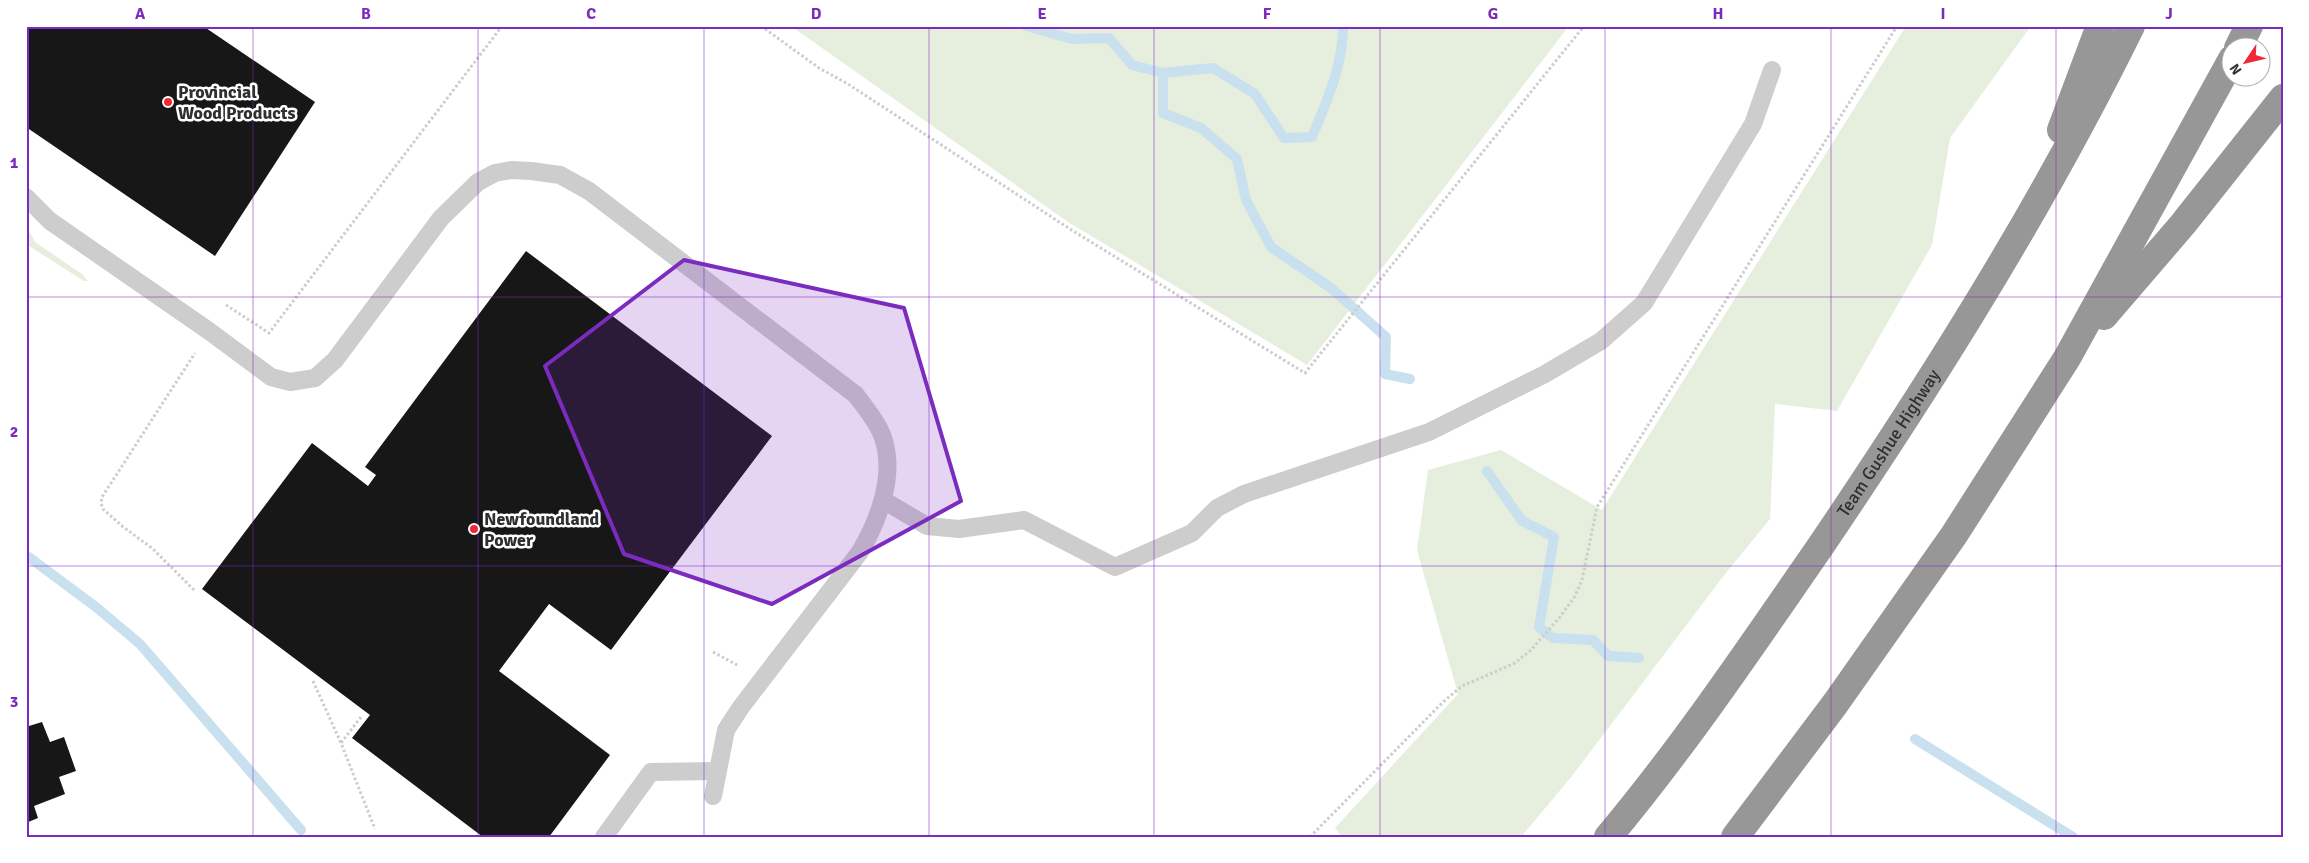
<svg xmlns="http://www.w3.org/2000/svg" width="2309" height="863" viewBox="0 0 2309 863" font-family="Signika,sans-serif">
	<rect width="100%" height="100%" fill="#fff"/>
	<!-- green -->
	<g fill="#e6eedd">
		<path d="M791 26H1569L1307 365 1068 222Z"/>
		<path d="M1906 26H2031L1950 138 1932 245 1837 411 1775 404 1770 519 1725 574 1572 776 1521 837H1342L1335 828 1458 694 1417 550 1428 470 1501 450 1602 510Z"/>
		<path d="M26 225 35 242 82 274 88 281H84L26 244Z"/>
	</g>
	<g fill="none" stroke-linecap="round" stroke-linejoin="round">
		<!-- stream -->
		<g stroke="#c9e0ef" stroke-width="10">
			<path d="M1026 26 1072 39 1109 38 1132 65 1163 73 1213 68 1255 94 1284 138 1312 137C1327 101 1343 66 1343 26"/>
			<path d="M1163 73V113L1201 128 1237 159 1246 200 1271 247 1331 288 1386 337 1385 374 1410 379"/>
			<path d="M1487 471 1522 521 1554 537 1539 627 1553 638 1593 640 1608 656 1639 658"/>
			<path d="M26 555 96 607 140 644 301 830"/>
			<path d="M1915 739 2073 837"/>
		</g>
	</g>
	<!-- building -->
	<g fill="#171717">
		<path d="M26 26H203L315 102 215 256 26 127Z"/>
		<path d="M526 251 772 436 611 650 549 604 499 671 610 755 549 837H483L352 738 370 715 202 589 312 443 368 486 376 475 365 467Z"/>
		<path d="M26 719 29 726 42 722 50 742 64 737 76 771 59 777 65 794 34 806 38 818 26 823Z"/>
	</g>
	<g fill="none" stroke-linecap="round" stroke-linejoin="round">
		<!-- path -->
		<g stroke="#cdcdcd" stroke-width="3" stroke-dasharray="2.5 2.5" stroke-linecap="butt">
			<path d="M761 26 819 68 848 84 1073 231 1305 373 1584 26"/>
			<path d="M226 305 269 333 502 26"/>
			<path d="M194 590 153 549 122 526 103 509 101 503 102 497 195 353"/>
			<path d="M713 652 739 666"/>
			<path d="M313 681 341 743"/>
			<path d="M361 717 341 743 375 829"/>
			<path d="M1310 837 1443 702 1462 686 1515 663 1531 650 1560 617 1575 596 1582 580 1597 507 1897 26"/>
		</g>
		<!-- service -->
		<g stroke="#cdcdcd" stroke-width="18">
			<path d="M26 197 50 221 209 331 271 377 290 382 315 378 335 360 441 218 478 182 495 173 511 170 531 171 560 175 589 191 856 395C866 409 880 425 884 441 895 478 878 521 860 552L741 707 726 730 713 796"/>
			<path d="M883 500 927 526 959 529 1024 520 1115 567 1192 533 1217 508 1244 494 1429 432 1545 374 1601 341 1644 303 1753 124 1772 70"/>
			<path d="M604 837 651 772 717 771"/>
		</g>
		<!-- motorway -->
		<g stroke="#979797" stroke-width="28">
			<path d="M2238 48 2249 26"/>
			<path d="M2061 130 2100 26"/>
			<path d="M2104 316 2183 224 2283 98"/>
			<path id="s1" d="M1608 837C1685 745 1752 645 1820 547 1933 380 2042 207 2131 26"/>
			<path d="M1735 837 1835 704 1954 535 2067 358 2232 59"/>
		</g>
	</g>
	<!-- marked area -->
	<path fill="#7b2cbf" fill-opacity="0.2" stroke="#7b2cbf" stroke-width="4" stroke-linejoin="round" d="M684 260 904 308 961 501 772 604 624 554 545 366Z"/>
	<!-- grid -->
	<path fill="none" stroke="#7b2cbf" stroke-width="1" stroke-opacity="0.55" d="M253 26V837M478 26V837M704 26V837M929 26V837M1154 26V837M1380 26V837M1605 26V837M1831 26V837M2056 26V837M26 297H2283M26 566H2283"/>
	<!-- markers -->
	<g fill="#f12836" stroke="#fff" stroke-width="2">
		<circle cx="168" cy="102" r="5"/>
		<circle cx="474" cy="529" r="5"/>
	</g>
	<g text-anchor="middle" stroke-width="5" stroke-linejoin="round" paint-order="stroke">
		<!-- poi labels -->
		<g font-size="18" font-weight="bold" fill="#303030" stroke="#fff" text-anchor="start">
			<text x="178" y="98">Provincial<tspan x="178" dy="21">Wood Products</tspan></text>
			<text x="484" y="525">Newfoundland<tspan x="484" dy="21">Power</tspan></text>
		</g>
		<!-- street labels -->
		<g font-size="18" fill="#303030" stroke="#fff">
			<text dy="6" stroke="none"><textPath href="#s1" startOffset="484">Team Gushue Highway</textPath></text>
		</g>
	</g>
	<!-- border -->
	<rect width="2309" height="863" fill="none" stroke="#ffffff" stroke-width="55"/>
	<!-- north arrow -->
	<g transform="translate(2246 62) rotate(235)"><circle r="24" fill="#ffffff" stroke="#acacac"/>
	<path d="M0-4L9 19L0 12L-9 19Z" fill="#f12836"/>
	<text y="-8" font-size="14" font-weight="bold" text-anchor="middle" fill="#303030">N</text>
	</g>
	<rect x="28" y="28" width="2254" height="808" fill="none" stroke="#7b2cbf" stroke-width="2"/>
	<g font-size="16" text-anchor="middle" font-weight="bold" fill="#7b2cbf">
		<text x="140" y="19">A</text>
		<text x="366" y="19">B</text>
		<text x="591" y="19">C</text>
		<text x="816" y="19">D</text>
		<text x="1042" y="19">E</text>
		<text x="1267" y="19">F</text>
		<text x="1493" y="19">G</text>
		<text x="1718" y="19">H</text>
		<text x="1943" y="19">I</text>
		<text x="2169" y="19">J</text>
		<text x="14" y="168">1</text>
		<text x="14" y="437">2</text>
		<text x="14" y="707">3</text>
	</g>
</svg>
